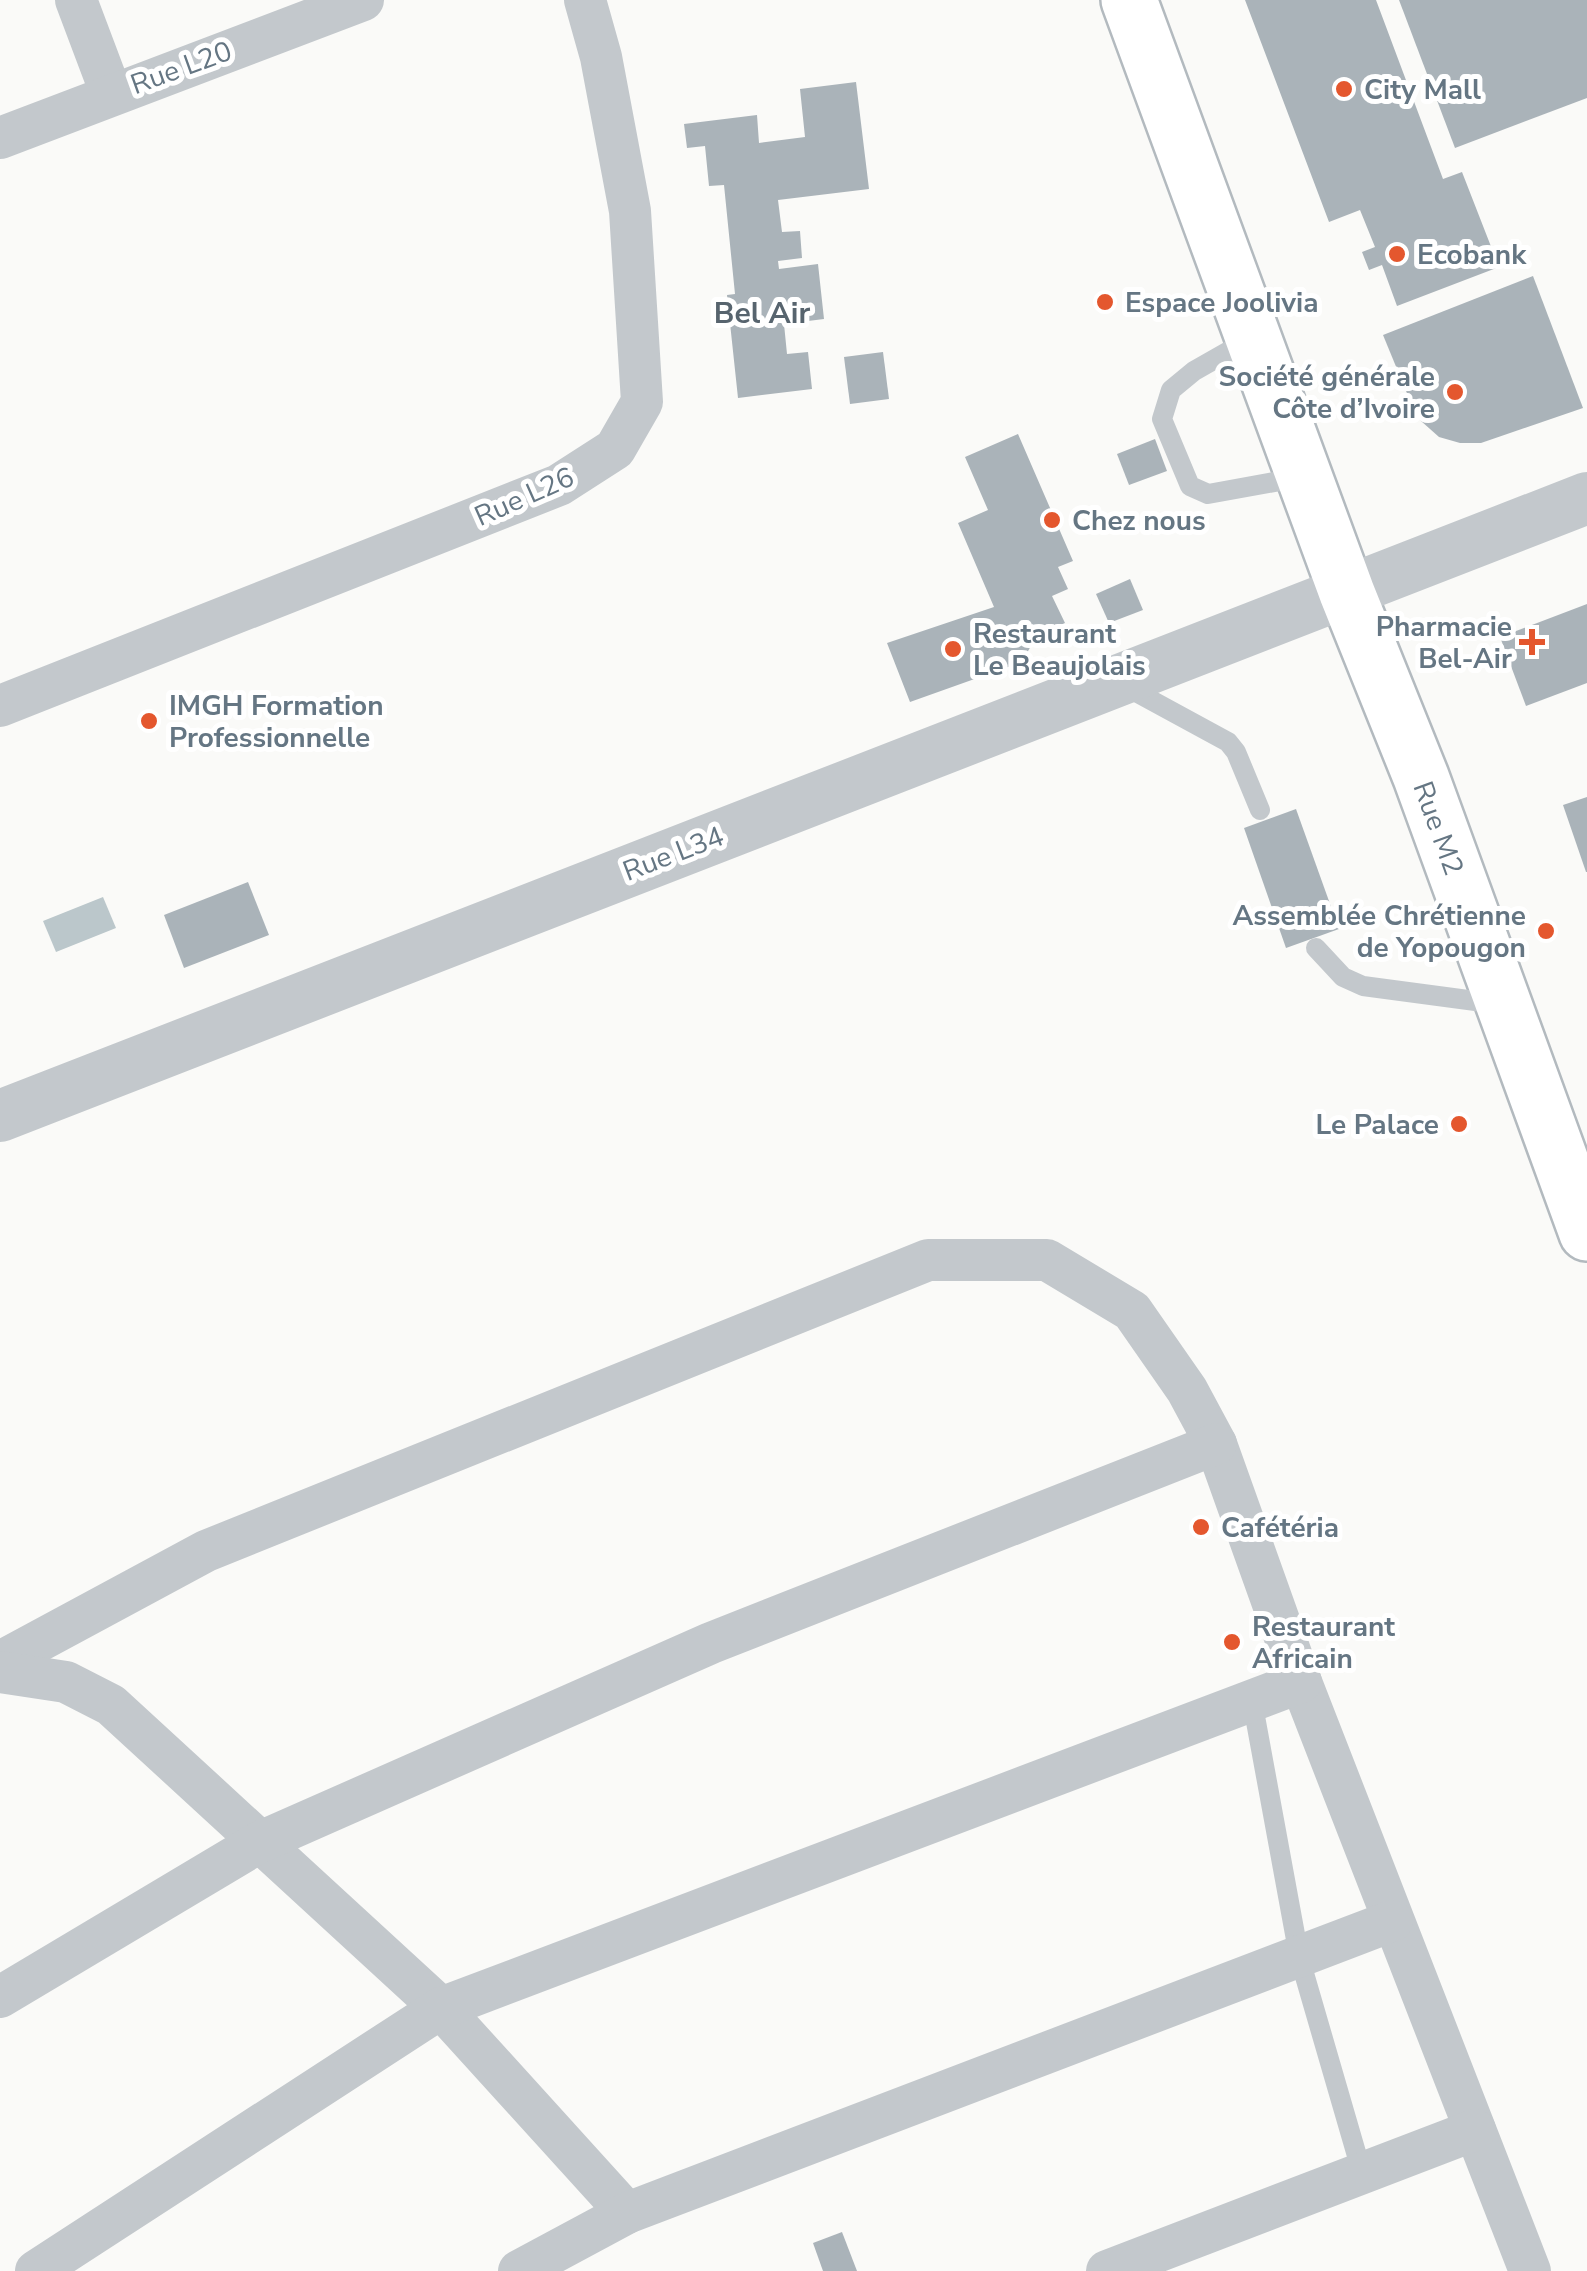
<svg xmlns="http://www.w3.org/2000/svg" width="1587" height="2271" viewBox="0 0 1587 2271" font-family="'Nunito Sans',sans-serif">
	<rect width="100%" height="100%" fill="#fafaf8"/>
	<!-- water -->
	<path fill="#bbc7cb" d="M103 897 116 928 56 952 43 921Z"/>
	<!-- building -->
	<g fill="#aab3b9">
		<path d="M1245 0H1376L1443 179 1462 172 1499 267 1397 306 1382 265 1369 270 1362 252 1375 247 1360 210 1329 222Z"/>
		<path d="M1399 0H1587V98L1455 148Z"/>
		<path d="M856 82 869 189 778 200 782 232 800 231 802 258 778 261 779 269 818 264 824 319 784 324 787 354 808 352 812 389 738 398 727 295 735 294 724 185 709 186 705 146 687 148 684 124 757 115 759 143 805 137 800 89Z"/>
		<path d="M1533 276 1583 408 1481 443H1460L1439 437 1421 421 1411 403 1383 335Z"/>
		<path d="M883 352 889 399 850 404 844 357Z"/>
		<path d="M1018 434 1073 561 1058 567 1068 589 1052 596 1065 623 1037 635 1022 662 910 702 887 643 994 607 958 523 988 510 965 457Z"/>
		<path d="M1155 439 1167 471 1129 485 1117 454Z"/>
		<path d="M1130 579 1143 610 1109 623 1096 594Z"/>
		<path d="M1587 604V683L1526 706 1500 637Z"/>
		<path d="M1587 797V872H1586L1563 805Z"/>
		<path d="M1296 809 1339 929 1286 948 1244 828Z"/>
		<path d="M248 882 269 935 184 968 164 915Z"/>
		<path d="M842 2232 857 2271H823L813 2243Z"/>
	</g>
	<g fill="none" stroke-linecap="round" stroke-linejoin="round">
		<defs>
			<path id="secondary" d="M1129 0 1347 593 1421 777 1587 1233"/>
		</defs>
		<!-- secondary casing -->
		<use href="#secondary" stroke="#b3babf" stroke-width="60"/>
		<!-- service -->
		<g stroke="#c3c8cc" stroke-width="20">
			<path d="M1252 338 1194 371 1171 390 1162 419 1190 486 1208 494 1302 477"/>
			<path d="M1125 686 1228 742 1236 752 1260 810"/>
			<path d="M1316 948 1343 977 1363 986 1498 1004"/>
			<path d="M1252 1700 1299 1956 1362 2173"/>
		</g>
		<!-- minor -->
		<g stroke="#c3c8cc" stroke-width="42">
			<path d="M76 0 111 93"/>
			<path d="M0 138 363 0"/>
			<path d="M0 706 559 485 615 449 642 402 630 211 601 57 585 0"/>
			<path d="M0 1662 206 1551 928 1260H1047L1132 1311 1187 1390 1216 1444 1301 1682 1530 2271"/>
			<path d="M0 1672 66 1682 111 1705 441 2008 627 2213"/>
			<path d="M0 1997 258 1843 711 1643 1216 1444"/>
			<path d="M36 2271 441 2008 1301 1682"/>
			<path d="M519 2271 627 2213 1392 1921"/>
			<path d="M1107 2271 1475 2130"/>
		</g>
		<!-- tertiary -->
		<path stroke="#c3c8cc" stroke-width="52" d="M0 1116 1587 498"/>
		<!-- secondary -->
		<use href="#secondary" stroke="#fff" stroke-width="55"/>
	</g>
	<!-- markers -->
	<g fill="#e4572e" stroke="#fff" stroke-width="4">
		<circle cx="1344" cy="89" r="10"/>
		<circle cx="1397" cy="254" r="10"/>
		<circle cx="1105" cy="302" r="10"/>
		<circle cx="1455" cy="392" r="10"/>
		<circle cx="1052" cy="520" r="10"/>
		<path d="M1527 627h10v10h10v10h-10v10h-10v-10h-10v-10h10z"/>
		<circle cx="953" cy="649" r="10"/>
		<circle cx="149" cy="721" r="10"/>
		<circle cx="1546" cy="931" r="10"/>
		<circle cx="1459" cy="1124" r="10"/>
		<circle cx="1201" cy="1527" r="10"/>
		<circle cx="1232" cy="1642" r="10"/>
	</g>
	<g text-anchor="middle" stroke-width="10" stroke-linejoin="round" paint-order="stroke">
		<!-- street labels -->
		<g font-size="28" fill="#657683" stroke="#fff">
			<text transform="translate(181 67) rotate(-20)" y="10">Rue L20</text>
			<text transform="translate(524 496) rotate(-24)" y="10">Rue L26</text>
			<text transform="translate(1439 828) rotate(70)" y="10">Rue M2</text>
			<text transform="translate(673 853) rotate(-21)" y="10">Rue L34</text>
		</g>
		<!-- poi labels -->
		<g font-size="28" font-weight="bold" fill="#657683" stroke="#fff" text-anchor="start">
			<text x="1364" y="99">City Mall</text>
			<text x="1417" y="264">Ecobank</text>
			<text x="1125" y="312">Espace Joolivia</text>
			<text x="1435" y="386" text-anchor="end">Société générale<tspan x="1435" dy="32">Côte d’Ivoire</tspan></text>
			<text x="1072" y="530">Chez nous</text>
			<text x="1512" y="636" text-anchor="end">Pharmacie<tspan x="1512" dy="32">Bel-Air</tspan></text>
			<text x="973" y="643">Restaurant<tspan x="973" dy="32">Le Beaujolais</tspan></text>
			<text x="169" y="715">IMGH Formation<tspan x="169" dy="32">Professionnelle</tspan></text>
			<text x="1526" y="925" text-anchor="end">Assemblée Chrétienne<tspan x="1526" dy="32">de Yopougon</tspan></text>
			<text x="1439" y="1134" text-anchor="end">Le Palace</text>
			<text x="1221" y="1537">Cafétéria</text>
			<text x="1252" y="1636">Restaurant<tspan x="1252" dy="32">Africain</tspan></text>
		</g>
		<!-- neighbourhood labels -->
		<g font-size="30" font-weight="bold" fill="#57646e" stroke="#fff">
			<text x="762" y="323">Bel Air</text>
		</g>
	</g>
</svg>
